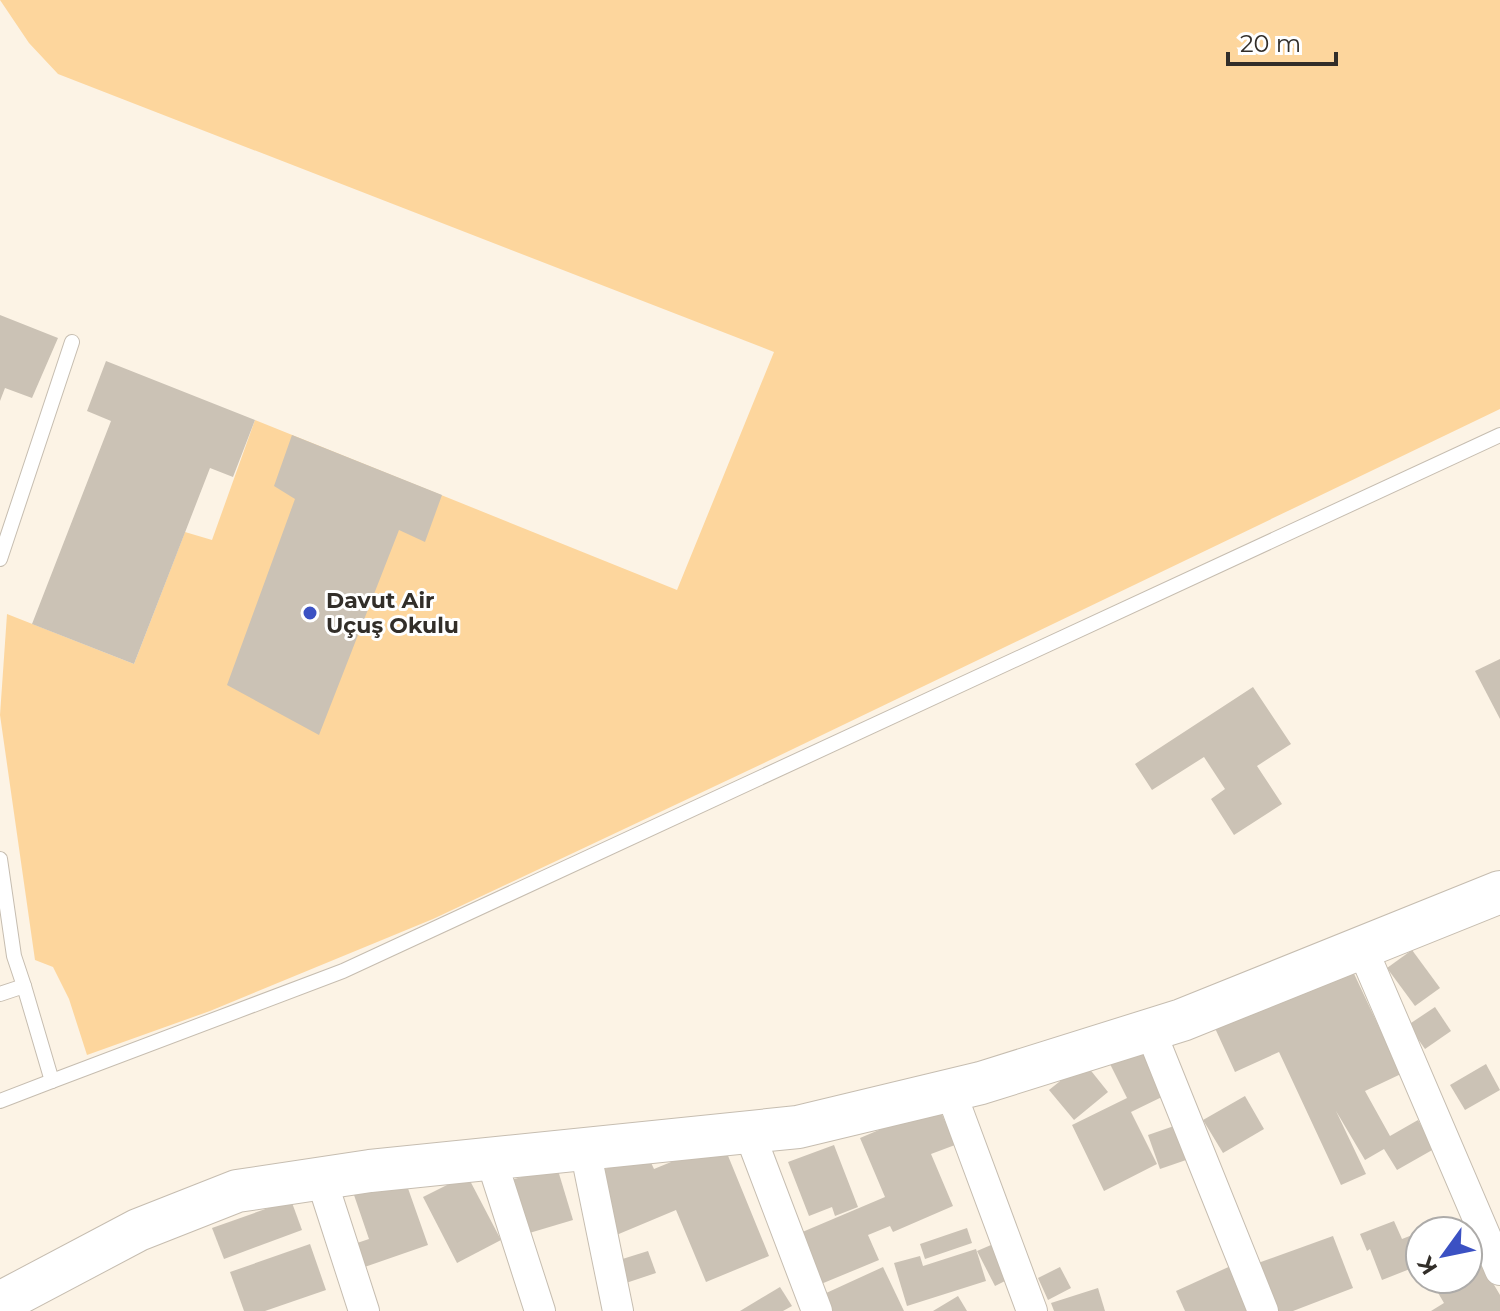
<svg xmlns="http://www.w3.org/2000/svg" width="1500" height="1311" viewBox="0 0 1500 1311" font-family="Montserrat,sans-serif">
	<rect width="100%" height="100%" fill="#fcf3e5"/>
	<!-- green -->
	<path fill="#fdd69d" d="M0 0H1500V409L766 762 433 919 210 1011 87 1055 69 999 53 967 35 960 0 715 7 614 134 664 185 532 212 540 255 420 677 590 774 352 58 74 29 43Z"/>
	<!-- building -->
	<g fill="#cbc2b5">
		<path d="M0 315 58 338 32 398 5 388 0 401Z"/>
		<path d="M106 361 255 420 233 477 210 468 134 664 32 624 111 421 87 411Z"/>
		<path d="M292 435 442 495 425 542 399 530 319 735 227 685 295 499 274 486Z"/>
		<path d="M1500 659V719L1475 671Z"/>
		<path d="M1253 687 1291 744 1257 766 1282 804 1234 835 1211 799 1225 789 1204 757 1152 790 1135 764Z"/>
		<path d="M1412 950 1440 988 1415 1006 1387 968Z"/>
		<path d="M1349 963 1401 1074 1365 1091 1390 1136 1418 1120 1434 1149 1397 1170 1384 1149 1365 1160 1336 1111 1366 1174 1341 1185 1279 1052 1235 1072 1214 1026Z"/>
		<path d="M1435 1007 1451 1031 1425 1049 1408 1025Z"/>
		<path d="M1139 1040 1166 1095 1131 1112 1157 1164 1104 1191 1072 1125 1127 1098 1106 1056Z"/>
		<path d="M1084 1062 1108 1092 1074 1120 1049 1090Z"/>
		<path d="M1486 1064 1500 1090 1465 1110 1450 1085Z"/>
		<path d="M1245 1096 1264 1129 1223 1153 1203 1120Z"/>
		<path d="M938 1105 955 1145 931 1154 953 1206 893 1232 890 1226 868 1235 879 1260 821 1284 800 1233 885 1197 860 1138Z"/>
		<path d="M1177 1125 1189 1159 1160 1169 1148 1135Z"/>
		<path d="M722 1141 769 1256 706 1282 676 1210 614 1236 589 1176 646 1152 654 1169Z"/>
		<path d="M834 1145 858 1207 835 1216 832 1207 809 1216 788 1162Z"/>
		<path d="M557 1167 573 1220 526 1234 511 1180Z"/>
		<path d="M467 1175 501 1240 457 1263 423 1197Z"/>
		<path d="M404 1177 428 1245 356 1270 348 1246 369 1239 354 1195Z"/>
		<path d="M291 1200 302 1230 224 1259 212 1228Z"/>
		<path d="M1394 1221 1402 1239 1420 1232V1265L1382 1280 1370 1249 1367 1251 1360 1234Z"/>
		<path d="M967 1228 972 1243 925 1259 920 1244Z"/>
		<path d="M1333 1236 1353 1288 1293 1311H1276L1258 1263Z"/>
		<path d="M310 1244 326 1290 265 1311H244L230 1272Z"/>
		<path d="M991 1245 1009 1279 995 1286 977 1251Z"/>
		<path d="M1471 1246 1500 1295V1311H1431L1444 1303 1430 1279H1468V1248Z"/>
		<path d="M976 1249 986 1281 907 1306 894 1263 920 1256 923 1266Z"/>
		<path d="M648 1251 656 1273 623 1284 616 1261Z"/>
		<path d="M1235 1264 1254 1311H1185L1176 1291Z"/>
		<path d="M883 1267 904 1311H832L824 1294Z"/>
		<path d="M1060 1267 1071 1288 1048 1300 1038 1278Z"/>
		<path d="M780 1287 792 1306 783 1311H740Z"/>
		<path d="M1098 1288 1105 1311H1054L1051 1303Z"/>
		<path d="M958 1296 967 1311H933Z"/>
	</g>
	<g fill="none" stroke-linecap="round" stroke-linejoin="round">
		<defs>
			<g id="lane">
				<path d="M0 559 72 342"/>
				<path d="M0 859 14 956 24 986"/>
				<path d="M0 994 24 986 52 1081 343 971 1500 435"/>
				<path d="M0 1101 52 1081"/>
			</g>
			<g id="street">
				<path d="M1362 948 1500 1270"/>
				<path d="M1150 1030 1263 1311"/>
				<path d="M950 1090 1032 1311"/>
				<path d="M749 1132 817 1311"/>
				<path d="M585 1149 618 1311"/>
				<path d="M491 1159 540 1311"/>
				<path d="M321 1178 364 1311"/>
			</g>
			<path id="secondary" d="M0 1303 138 1230 237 1191 370 1171 798 1127 981 1083 1182 1020 1500 892"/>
		</defs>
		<!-- lane casing -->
		<use href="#lane" stroke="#c6bdb0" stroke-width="16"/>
		<!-- street casing -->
		<use href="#street" stroke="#c6bdb0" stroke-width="32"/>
		<!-- secondary casing -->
		<use href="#secondary" stroke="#c6bdb0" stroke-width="44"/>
		<!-- lane -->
		<use href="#lane" stroke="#fff" stroke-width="14"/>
		<!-- street -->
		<use href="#street" stroke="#fff" stroke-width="30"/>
		<!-- secondary -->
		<use href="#secondary" stroke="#fff" stroke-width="42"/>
	</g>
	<!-- markers -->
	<circle fill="#3b51c3" stroke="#fff" stroke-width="3" cx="310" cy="613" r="8"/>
	<g text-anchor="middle" stroke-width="6" stroke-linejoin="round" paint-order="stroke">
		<!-- poi labels -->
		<g font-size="22" font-weight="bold" fill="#322e29" stroke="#fff" text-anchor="start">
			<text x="326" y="608">Davut Air<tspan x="326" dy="25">Uçuş Okulu</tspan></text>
		</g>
	</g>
	<!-- north arrow -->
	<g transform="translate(1444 1255) rotate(237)"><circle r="38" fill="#ffffff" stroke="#adaba9" stroke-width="2"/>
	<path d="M0-6L14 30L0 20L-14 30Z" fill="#3b51c3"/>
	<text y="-12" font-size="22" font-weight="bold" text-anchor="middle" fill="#322e29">K</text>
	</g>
	<!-- scale -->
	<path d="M1228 52v12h108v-12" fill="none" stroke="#322e29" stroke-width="4"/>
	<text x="1240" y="52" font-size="24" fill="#322e29" stroke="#ffffff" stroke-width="6" paint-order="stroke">20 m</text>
</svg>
